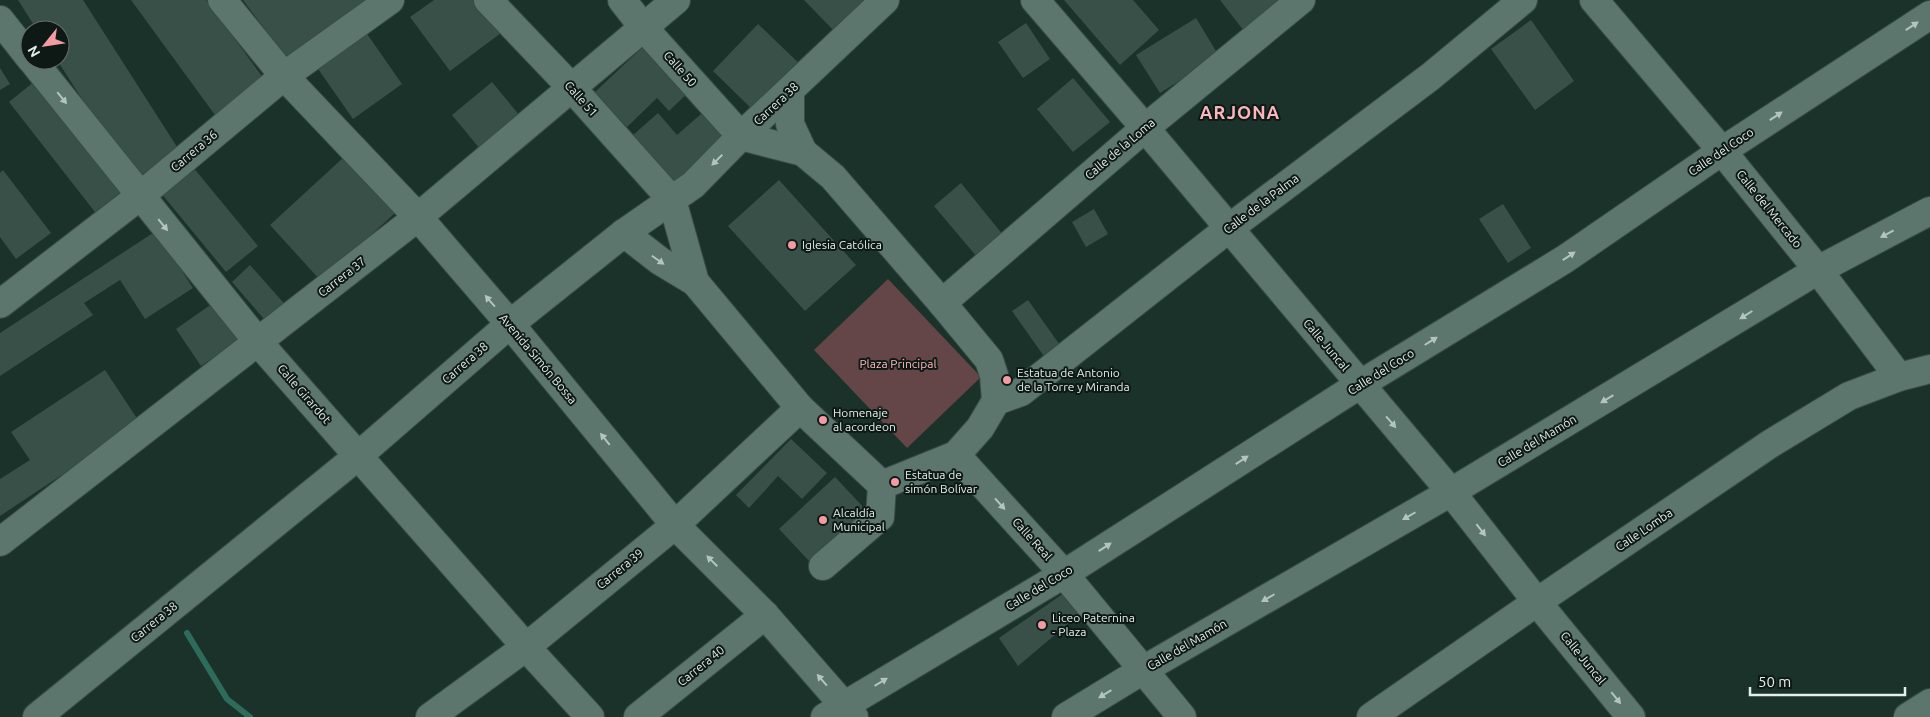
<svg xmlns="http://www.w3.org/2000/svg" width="1930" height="717" viewBox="0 0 1930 717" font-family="Ubuntu,sans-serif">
	<rect width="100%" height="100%" fill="#1b322b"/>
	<!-- green -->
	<path fill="#644548" d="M888 279 981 377 907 448 814 350Z"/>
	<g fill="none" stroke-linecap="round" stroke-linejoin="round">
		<!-- stream -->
		<path stroke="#2f6b5a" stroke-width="6" d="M187 633 227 699 250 717"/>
	</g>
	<!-- building -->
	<g fill="#385048">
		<path d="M18 0H83L179 150 134 180 57 60H60V30H37Z"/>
		<path d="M131 0H206L264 79 215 115Z"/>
		<path d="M243 0H366L287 59Z"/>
		<path d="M434 0H476L501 33 450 71 410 17Z"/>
		<path d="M804 0H865L866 1 835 32Z"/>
		<path d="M1064 0H1133L1159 30 1120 65Z"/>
		<path d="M1220 0H1291L1247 35Z"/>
		<path d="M1196 18 1219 56 1160 93 1136 55Z"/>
		<path d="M1531 20 1574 81 1535 110 1491 49Z"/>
		<path d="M1026 23 1050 59 1023 78 998 42Z"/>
		<path d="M758 24 803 67 758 115 713 71Z"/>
		<path d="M365 31 402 84 353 119 316 66Z"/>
		<path d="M649 41 693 88 669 111 657 98 627 127 594 93Z"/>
		<path d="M0 68 10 84 0 90Z"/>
		<path d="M1073 78 1110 122 1073 152 1037 109Z"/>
		<path d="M35 81 126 188 95 212 9 102Z"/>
		<path d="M492 82 525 122 485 155 452 115Z"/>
		<path d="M709 107 732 133 675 184 632 136 658 113 677 135Z"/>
		<path d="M344 157 395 213 321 281 270 225Z"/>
		<path d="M192 166 258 246 226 272 160 192Z"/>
		<path d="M3 170 51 233 16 259 0 237V173Z"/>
		<path d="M779 180 856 265 805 311 728 226Z"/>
		<path d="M961 183 1003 235 977 257 934 206Z"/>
		<path d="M1503 204 1531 248 1508 263 1479 219Z"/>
		<path d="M1094 209 1108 234 1086 247 1072 222Z"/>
		<path d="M156 231 193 288 145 319 120 280 84 303 93 315 0 376V333Z"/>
		<path d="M250 265 289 309 270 326 232 282Z"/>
		<path d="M1028 300 1062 348 1046 359 1012 311Z"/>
		<path d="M216 301 242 338 201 366 176 329Z"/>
		<path d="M105 370 140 423 0 516V479L30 460 11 432Z"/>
		<path d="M791 439 827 473 802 499 778 476 749 508 736 495Z"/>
		<path d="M835 477 866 510 810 562 779 529Z"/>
		<path d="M1067 591 1082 612 1018 666 999 638Z"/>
	</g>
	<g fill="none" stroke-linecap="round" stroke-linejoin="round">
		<defs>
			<g id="minor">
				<path d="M222 0 284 76 418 217 510 324 675 525 765 615 854 717"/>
				<path d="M488 0 571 87 672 200 695 282 800 408 882 485 956 455 980 428 996 401 994 375 989 360 942 303 833 177 803 152 741 136 643 27 622 0"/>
				<path d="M1035 0 1145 128 1451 492 1537 602 1631 717"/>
				<path d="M1594 0 1722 151 1818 270 1899 377"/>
				<path d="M0 20 30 58"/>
				<path d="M32 60 258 342 526 647 590 717"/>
				<path d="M790 91V124L803 152"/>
				<path d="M624 233 660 261 695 282"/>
				<path d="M942 303 1145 128 1301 0"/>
				<path d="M0 304 140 196 284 76 390 0"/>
				<path d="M996 401 1021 392 1228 229 1430 77 1523 0"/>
				<path d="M956 455 1064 574 1182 717"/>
				<path d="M0 542 418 217 676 0"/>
				<path d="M823 566 880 517 882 485"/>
				<path d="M37 717 358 456 510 324 624 233 693 185 741 136 885 0"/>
				<path d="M430 717 526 647 675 525 800 408"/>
				<path d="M638 717 765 615"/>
				<path d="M825 717 1064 574 1359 385 1565 259 1722 151 1930 15"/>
				<path d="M1066 717 1143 670 1451 492 1818 270 1930 211"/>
				<path d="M1371 717 1537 602 1770 444 1849 396 1899 377 1930 369"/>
				<path d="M1908 717 1930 703"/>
			</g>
		</defs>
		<!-- minor casing -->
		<use href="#minor" stroke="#394d47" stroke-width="30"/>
		<!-- minor -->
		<use href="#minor" stroke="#5c766d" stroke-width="28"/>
	</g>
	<!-- one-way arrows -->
	<defs><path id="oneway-solid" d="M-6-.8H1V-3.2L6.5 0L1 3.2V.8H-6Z" transform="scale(1.25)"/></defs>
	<g fill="#b3c5be">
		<use href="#oneway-solid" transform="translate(1912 26) rotate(-33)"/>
		<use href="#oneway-solid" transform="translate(62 98) rotate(51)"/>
		<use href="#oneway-solid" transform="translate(1776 116) rotate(-33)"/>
		<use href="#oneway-solid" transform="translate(717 160) rotate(135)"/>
		<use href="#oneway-solid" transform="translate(163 225) rotate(51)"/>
		<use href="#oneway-solid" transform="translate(1887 234) rotate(152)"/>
		<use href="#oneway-solid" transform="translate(1569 256) rotate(-34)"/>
		<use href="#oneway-solid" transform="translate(658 260) rotate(35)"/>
		<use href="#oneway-solid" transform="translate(490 301) rotate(-131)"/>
		<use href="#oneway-solid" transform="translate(1746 315) rotate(148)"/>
		<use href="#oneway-solid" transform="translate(1431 341) rotate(-32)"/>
		<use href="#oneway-solid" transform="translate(1607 399) rotate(149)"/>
		<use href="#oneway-solid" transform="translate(1391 422) rotate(49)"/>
		<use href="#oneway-solid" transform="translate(605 439) rotate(-129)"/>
		<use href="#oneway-solid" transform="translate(1242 460) rotate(-33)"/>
		<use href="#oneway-solid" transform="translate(1000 504) rotate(48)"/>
		<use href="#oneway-solid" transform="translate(1409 516) rotate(150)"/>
		<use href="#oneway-solid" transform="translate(1481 530) rotate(52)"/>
		<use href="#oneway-solid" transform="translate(1105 547) rotate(-33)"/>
		<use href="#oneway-solid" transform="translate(712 561) rotate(-135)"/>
		<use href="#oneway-solid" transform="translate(1268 598) rotate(150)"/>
		<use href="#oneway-solid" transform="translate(822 680) rotate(-131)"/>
		<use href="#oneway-solid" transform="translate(881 682) rotate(-31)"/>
		<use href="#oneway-solid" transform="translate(1105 694) rotate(149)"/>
		<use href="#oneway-solid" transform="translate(1616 698) rotate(51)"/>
	</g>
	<!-- markers -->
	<g fill="#f49aa5" stroke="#0e1814" stroke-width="2">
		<circle cx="792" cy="245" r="5"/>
		<circle cx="1007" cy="380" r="5"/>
		<circle cx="823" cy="420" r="5"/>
		<circle cx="895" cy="482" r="5"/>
		<circle cx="823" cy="520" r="5"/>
		<circle cx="1042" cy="625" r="5"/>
	</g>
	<g text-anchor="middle" stroke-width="4" stroke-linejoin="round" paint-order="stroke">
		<!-- street labels -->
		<g font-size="12" fill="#e2efea" stroke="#0e1814">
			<text transform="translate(680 69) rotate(48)" y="4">Calle 50</text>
			<text transform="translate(581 99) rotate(48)" y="4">Calle 51</text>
			<text transform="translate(776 104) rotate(-43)" y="4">Carrera 38</text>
			<text transform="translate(1120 149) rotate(-40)" y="4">Calle de la Loma</text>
			<text transform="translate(194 151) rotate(-40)" y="4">Carrera 36</text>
			<text transform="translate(1721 152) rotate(-34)" y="4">Calle del Coco</text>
			<text transform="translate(1261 204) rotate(-37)" y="4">Calle de la Palma</text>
			<text transform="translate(1769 209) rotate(51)" y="4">Calle del Mercado</text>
			<text transform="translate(342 277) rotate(-38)" y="4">Carrera 37</text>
			<text transform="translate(1326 345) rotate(50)" y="4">Calle Juncal</text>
			<text transform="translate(538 359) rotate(50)" y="4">Avenida Simón Bossa</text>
			<text transform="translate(465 363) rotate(-41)" y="4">Carrera 38</text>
			<text transform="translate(1381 372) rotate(-32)" y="4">Calle del Coco</text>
			<text transform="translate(304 394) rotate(49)" y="4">Calle Girardot</text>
			<text transform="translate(1537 441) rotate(-31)" y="4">Calle del Mamón</text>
			<text transform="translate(1644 530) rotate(-34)" y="4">Calle Lomba</text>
			<text transform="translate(1032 539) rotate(48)" y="4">Calle Real</text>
			<text transform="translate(620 569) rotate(-39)" y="4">Carrera 39</text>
			<text transform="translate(1039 588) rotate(-31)" y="4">Calle del Coco</text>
			<text transform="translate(154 622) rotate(-39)" y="4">Carrera 38</text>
			<text transform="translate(1187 645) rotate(-30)" y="4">Calle del Mamón</text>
			<text transform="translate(1583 658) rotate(51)" y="4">Calle Juncal</text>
			<text transform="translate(701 666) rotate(-39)" y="4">Carrera 40</text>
		</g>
		<!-- poi labels -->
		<g font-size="12" fill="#e2efea" stroke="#0e1814" text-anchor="start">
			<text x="802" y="249">Iglesia Católica</text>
			<text x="1017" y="377">Estatua de Antonio<tspan x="1017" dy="14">de la Torre y Miranda</tspan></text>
			<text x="833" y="417">Homenaje<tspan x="833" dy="14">al acordeon</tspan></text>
			<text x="905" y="479">Estatua de<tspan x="905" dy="14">simón Bolívar</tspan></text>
			<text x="833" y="517">Alcaldía<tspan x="833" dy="14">Municipal</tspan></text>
			<text x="1052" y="622">Liceo Paternina<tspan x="1052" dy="14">- Plaza</tspan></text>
		</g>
		<!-- park labels -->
		<g font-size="12" fill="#fdb9bf" stroke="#0e1814">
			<text x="898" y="368">Plaza Principal</text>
		</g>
		<!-- district labels -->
		<g font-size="18" font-weight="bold" letter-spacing="1" fill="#fab6bd" stroke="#0e1814">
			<text x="1240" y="119">ARJONA</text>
		</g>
	</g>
	<!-- north arrow -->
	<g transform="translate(45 45) rotate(240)"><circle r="24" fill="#0e1814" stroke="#636e6a"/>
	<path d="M0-4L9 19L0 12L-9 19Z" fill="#f49aa5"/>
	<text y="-8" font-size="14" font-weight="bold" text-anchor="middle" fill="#e2efea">N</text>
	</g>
	<!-- scale -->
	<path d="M1750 687v8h155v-8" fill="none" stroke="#e2efea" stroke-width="2.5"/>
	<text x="1758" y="687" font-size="15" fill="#e2efea" stroke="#0e1814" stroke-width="4" paint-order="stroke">50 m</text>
</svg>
